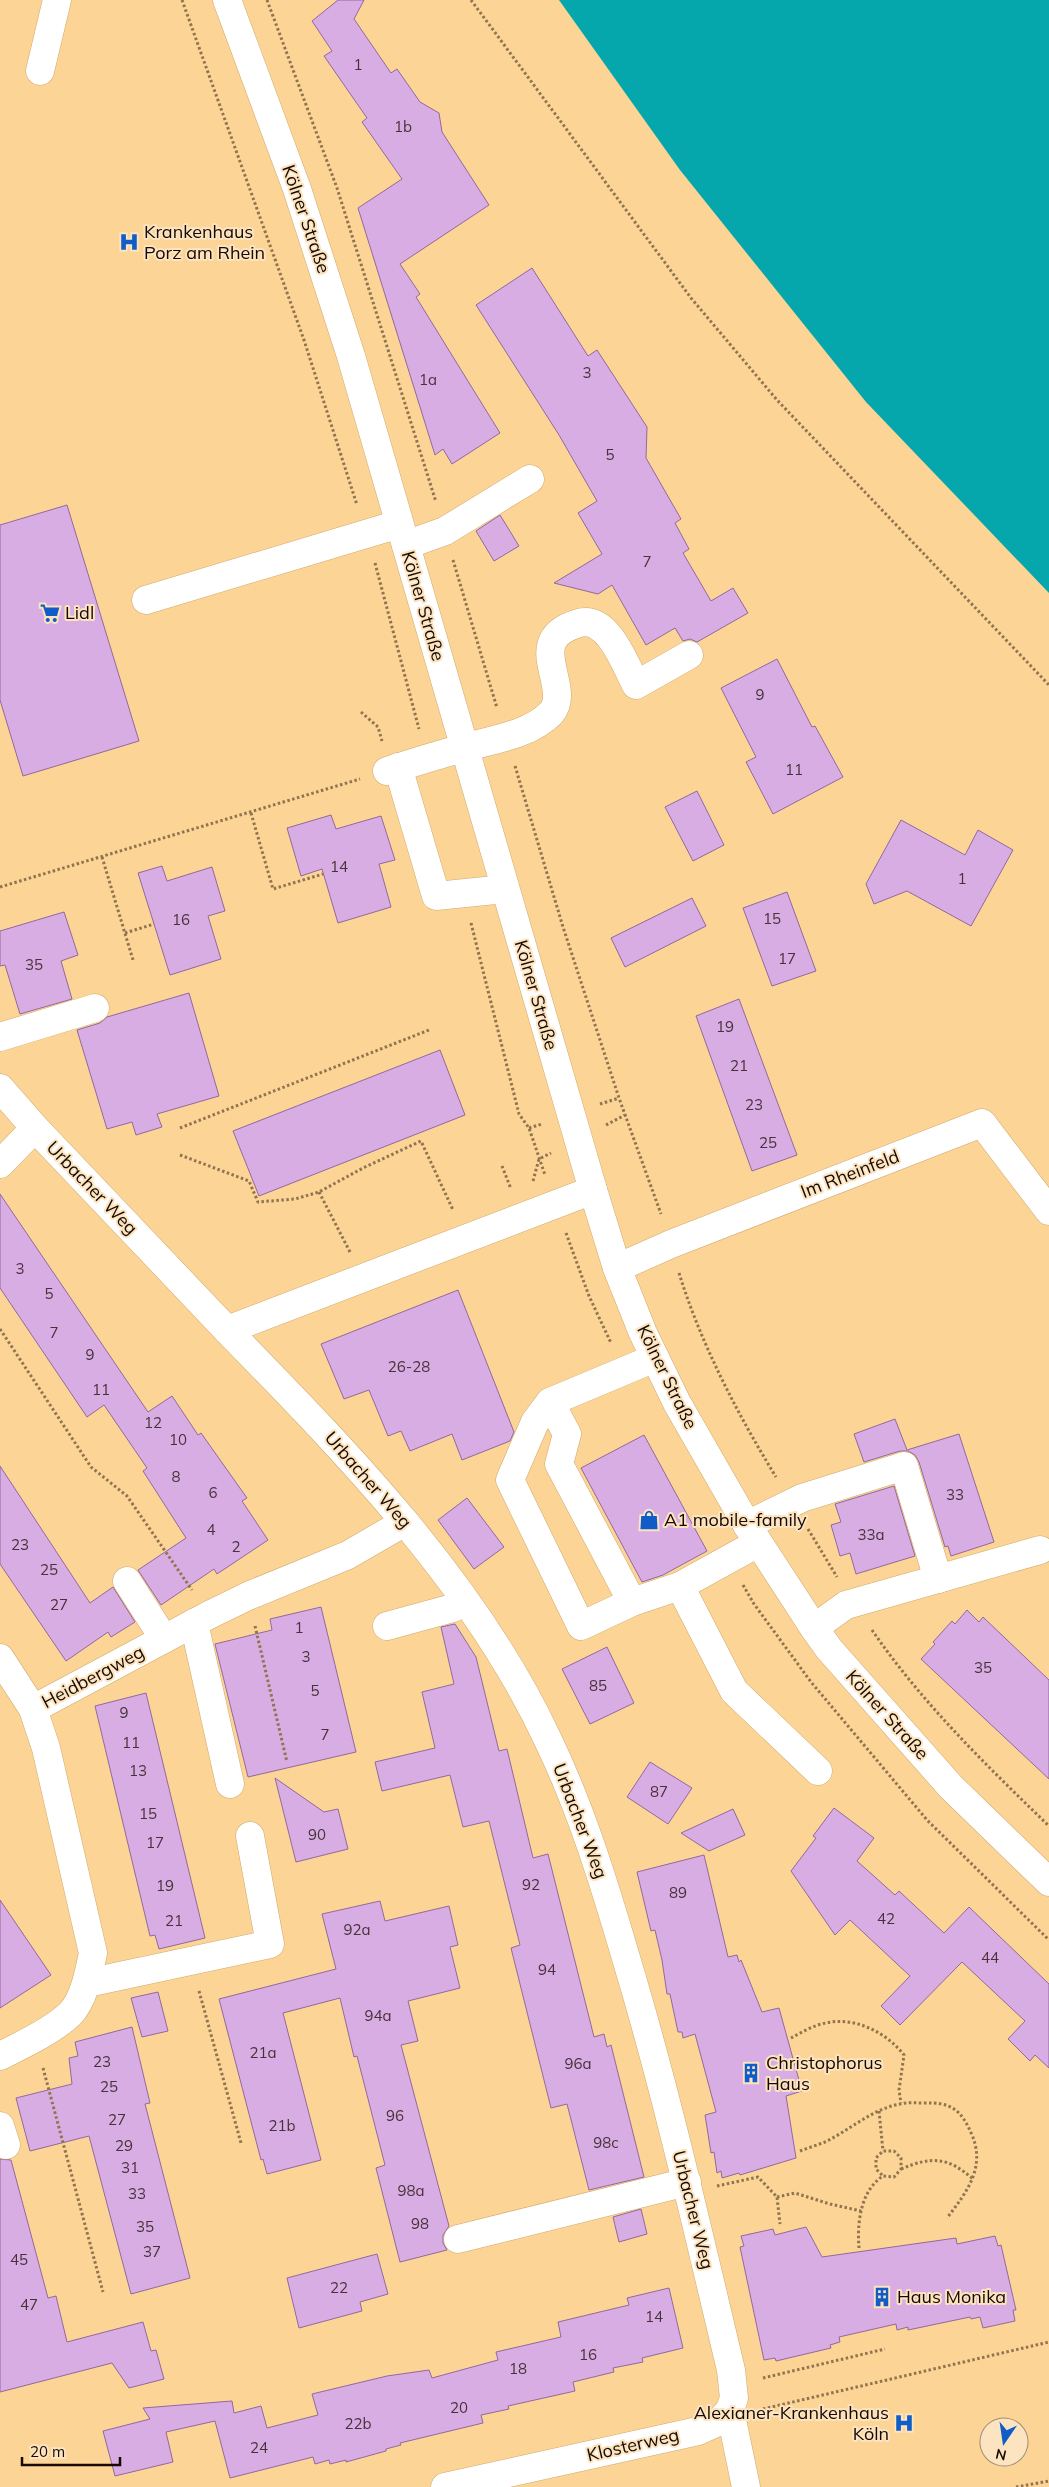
<svg xmlns="http://www.w3.org/2000/svg" width="1049" height="2487" viewBox="0 0 1049 2487" font-family="Mulish,sans-serif">
	<rect width="100%" height="100%" fill="#fbd496"/>
	<!-- water -->
	<path fill="#06a7ac" d="M559 0H1049V593L866 402 680 170Z"/>
	<!-- building -->
	<g fill="#d8ade4" stroke="#91699c">
		<path d="M338 0H364L354 19 391 73 397 69 420 102 439 113 442 132 489 205 400 264 420 294 416 297 500 433 452 464 443 449 435 455 358 208 402 179 362 122 367 118 324 56 332 51 312 21Z"/>
		<path d="M532 268 588 356 597 350 647 427 646 458 681 519 675 523 689 549 683 553 711 601 733 588 748 613 697 642 690 639 683 641 675 628 646 645 612 585 598 594 554 583 602 554 578 513 597 501 559 435 476 305Z"/>
		<path d="M67 505 139 741 23 776 0 700V525Z"/>
		<path d="M500 515 519 546 494 561 476 531Z"/>
		<path d="M777 659 812 727 815 726 843 777 773 814 746 762 756 757 721 688Z"/>
		<path d="M697 791 724 845 693 861 665 807Z"/>
		<path d="M331 815 336 829 381 816 395 860 379 864 391 907 338 923 322 869 301 876 287 828Z"/>
		<path d="M901 820 965 855 978 830 1013 850 971 926 907 891 874 904 866 884Z"/>
		<path d="M162 866 167 881 212 867 225 911 208 916 221 959 170 975 138 873Z"/>
		<path d="M787 892 816 971 772 986 743 908Z"/>
		<path d="M692 898 706 926 625 967 611 938Z"/>
		<path d="M64 912 78 955 61 961 72 999 20 1014 5 965 0 966V931Z"/>
		<path d="M189 993 219 1096 157 1114 162 1127 136 1135 132 1122 107 1129 77 1030 100 1023 107 1017Z"/>
		<path d="M739 999 797 1155 752 1171 696 1016Z"/>
		<path d="M440 1050 465 1115 259 1196 233 1131Z"/>
		<path d="M0 1194 148 1412 172 1396 198 1435 201 1433 247 1498 242 1501 268 1540 217 1574 214 1569 161 1605 138 1570 186 1538 143 1471 147 1468 104 1405 87 1417 0 1288Z"/>
		<path d="M458 1290 514 1432 510 1441 462 1460 452 1434 410 1451 401 1431 388 1436 369 1390 344 1399 321 1344Z"/>
		<path d="M895 1419 907 1450 959 1434 994 1542 951 1556 948 1546 945 1547 919 1462 915 1455 908 1451H900L864 1462 854 1434Z"/>
		<path d="M644 1435 707 1551 663 1575 642 1582 581 1468Z"/>
		<path d="M0 1466 90 1603 113 1587 135 1622 111 1637 108 1632 66 1661 0 1564Z"/>
		<path d="M894 1486 915 1556 856 1574 850 1553 840 1556 836 1542 831 1525 841 1522 835 1504Z"/>
		<path d="M467 1498 504 1547 474 1569 438 1520Z"/>
		<path d="M321 1607 356 1752 248 1777 215 1644 272 1630 270 1619Z"/>
		<path d="M967 1610 979 1622 983 1617 1049 1680V1779L921 1659 935 1644 933 1642 952 1621 955 1624Z"/>
		<path d="M455 1624 476 1657 499 1751 507 1749 533 1858 548 1854 594 2037 604 2034 607 2047 611 2045 644 2177 589 2190 567 2104 551 2108 511 1948 520 1945 489 1821 463 1827 450 1775 382 1791 375 1762 435 1748 422 1692 454 1684 441 1627Z"/>
		<path d="M607 1647 634 1703 590 1724 562 1669Z"/>
		<path d="M146 1693 205 1938 159 1949 155 1935 150 1936 95 1706Z"/>
		<path d="M650 1762 692 1788 668 1824 627 1797Z"/>
		<path d="M275 1778 324 1812 338 1809 348 1849 296 1862Z"/>
		<path d="M834 1808 874 1838 857 1861 895 1895 899 1891 944 1933 969 1907 1049 1984V2068L1035 2055 1030 2061 1008 2039 1025 2021 962 1962 900 2025 881 2006 910 1976 850 1920 835 1935 791 1871 816 1838 813 1836Z"/>
		<path d="M733 1809 745 1835 709 1851 681 1833Z"/>
		<path d="M704 1855 728 1957 737 1955 739 1962 741 1960 762 2012 779 2008 802 2091 786 2096 796 2158 740 2175 739 2173 722 2178 721 2171 717 2173 714 2152 711 2153 705 2115 716 2112 695 2034 683 2038 682 2032H678L670 1994H667L662 1960 655 1930 651 1931 637 1872Z"/>
		<path d="M0 1900 51 1975 0 2008Z"/>
		<path d="M380 1901 385 1921 449 1906 458 1945 450 1947 460 1988 408 2001 418 2041 401 2045 449 2226 443 2235V2243L447 2250 400 2262 376 2168 385 2165 357 2056 354 2057 340 1998 283 2013 321 2160 267 2174 263 2159 261 2160 219 1999 336 1969 322 1914Z"/>
		<path d="M158 1992 168 2031 142 2037 131 1998Z"/>
		<path d="M132 2027 150 2103 145 2104 190 2278 131 2294 89 2136 30 2151 16 2098 72 2084 69 2058 78 2056 75 2042Z"/>
		<path d="M0 2159 11 2160 48 2298 56 2296 67 2342 143 2322 151 2351 156 2350 164 2379 129 2388 112 2363 0 2392Z"/>
		<path d="M641 2209 647 2234 619 2242 613 2217Z"/>
		<path d="M806 2227 822 2257 956 2238 957 2244 995 2236 998 2246 1001 2245 1016 2310H1013L1015 2321 983 2328 980 2317 971 2319 970 2317 908 2330V2327L897 2330 896 2324 839 2337 840 2342 830 2345 831 2348 776 2361 775 2358 764 2360 740 2247 744 2246 741 2236 773 2229 775 2235Z"/>
		<path d="M377 2254 388 2294 360 2302 362 2311 299 2328 287 2278Z"/>
		<path d="M669 2288 683 2348 642 2358 643 2362 613 2368 614 2372 573 2382 575 2391 508 2406 509 2409 481 2415 483 2423 400 2443 401 2445 386 2449V2451L346 2462V2460L330 2464 329 2460 315 2464 313 2457 230 2478 215 2421 166 2432 173 2462 115 2476 103 2431 150 2419 143 2408 232 2401 234 2413 261 2406 267 2428 318 2415 312 2394 387 2376 429 2370 432 2378 498 2360 496 2352 561 2337 558 2322 629 2305 627 2298Z"/>
	</g>
	<g fill="none" stroke-linecap="round" stroke-linejoin="round">
		<defs>
			<g id="minor">
				<path d="M40 71 57 0"/>
				<path d="M406 545 445 531 530 479"/>
				<path d="M146 600 399 524"/>
				<path d="M398 767 436 896 505 889"/>
				<path d="M387 771C412 763 438 755 463 748 491 740 530 735 551 713 574 687 520 640 579 623 608 615 625 664 636 685L689 655"/>
				<path d="M0 1037 95 1008"/>
				<path d="M0 1088 35 1128C99 1195 163 1263 227 1330 346 1452 474 1582 547 1738 581 1808 604 1883 626 1958 667 2094 698 2232 731 2370L734 2398 730 2410 746 2487"/>
				<path d="M0 1164 35 1128"/>
				<path d="M617 1268 671 1244 982 1123 1049 1211"/>
				<path d="M227 1330 593 1190"/>
				<path d="M655 1358 550 1402 567 1434 559 1464 632 1602 680 1586 734 1691 818 1771"/>
				<path d="M550 1402 535 1422 510 1480 581 1626 632 1602"/>
				<path d="M747 1525 802 1498 904 1466 938 1579"/>
				<path d="M127 1581 164 1639"/>
				<path d="M680 1586 758 1543"/>
				<path d="M194 1623 230 1784"/>
				<path d="M387 1626 453 1608 463 1600"/>
				<path d="M814 1628 846 1605 1040 1550"/>
				<path d="M0 1658 33 1709"/>
				<path d="M87 1983 270 1944 250 1836"/>
				<path d="M0 2056C22 2045 52 2031 70 2014 84 2000 89 1972 93 1953L46 1748 33 1709 209 1615 248 1596 348 1555 405 1522"/>
				<path d="M0 2126 6 2145"/>
				<path d="M458 2239 687 2182"/>
				<path d="M445 2487 698 2431 720 2421 730 2410"/>
			</g>
			<path id="major" d="M227 0 297 189 351 356 593 1190 617 1268 643 1333 677 1403 747 1525 814 1628 829 1649 951 1787 1049 1882"/>
		</defs>
		<!-- minor casing -->
		<use href="#minor" stroke="#d0aa6d" stroke-width="29"/>
		<!-- major casing -->
		<use href="#major" stroke="#d0aa6d" stroke-width="29"/>
		<!-- path -->
		<g stroke="#8f744f" stroke-width="3" stroke-dasharray="2.5 2.5" stroke-linecap="butt">
			<path d="M182 0 304 340 357 505"/>
			<path d="M267 0 337 188 436 502"/>
			<path d="M471 0 691 298 777 400 1049 685"/>
			<path d="M453 560 497 708"/>
			<path d="M375 563 419 729"/>
			<path d="M361 712 378 727 382 741"/>
			<path d="M515 766 563 927 619 1098 661 1214"/>
			<path d="M251 813 273 889 323 874"/>
			<path d="M102 857 133 960"/>
			<path d="M0 887 360 779"/>
			<path d="M471 923 519 1114 529 1128 545 1175"/>
			<path d="M125 933 154 924"/>
			<path d="M600 1104 619 1098"/>
			<path d="M606 1125 625 1115"/>
			<path d="M180 1128 429 1030"/>
			<path d="M529 1128 542 1124"/>
			<path d="M180 1155 249 1181 258 1202 295 1199 319 1192 363 1168 421 1141 453 1210"/>
			<path d="M502 1166 511 1189"/>
			<path d="M533 1181 539 1159 551 1153"/>
			<path d="M319 1192 350 1252"/>
			<path d="M566 1233 589 1296 611 1343"/>
			<path d="M679 1273C701 1344 737 1413 776 1477"/>
			<path d="M0 1329 91 1467 127 1496 192 1590"/>
			<path d="M808 1529 837 1577"/>
			<path d="M743 1585 754 1604 811 1682 927 1820 1049 1940"/>
			<path d="M255 1626 287 1762"/>
			<path d="M872 1630C922 1703 986 1765 1049 1826"/>
			<path d="M199 1991 241 2143"/>
			<path d="M791 2038C802 2032 814 2025 826 2023 855 2016 887 2033 904 2055L899 2090 901 2103"/>
			<path d="M43 2068 103 2292"/>
			<path d="M879 2111 883 2151"/>
			<path d="M800 2151C808 2148 817 2145 825 2142 850 2130 872 2109 900 2104 907 2102 915 2103 923 2103 951 2102 961 2109 972 2135 986 2168 966 2193 947 2218"/>
			<path d="M901 2169C932 2156 948 2157 973 2179"/>
			<path d="M717 2186 758 2177 777 2197 780 2224"/>
			<path d="M777 2197 795 2193 830 2204 861 2211"/>
			<path d="M859 2248C857 2224 860 2191 883 2176L894 2177 901 2169V2158L894 2151H883L876 2158V2169L883 2176"/>
			<path d="M763 2378 885 2349"/>
			<path d="M763 2409 1049 2342"/>
			<path d="M1016 2487 1049 2481"/>
		</g>
		<!-- minor -->
		<use href="#minor" stroke="#fff" stroke-width="28"/>
		<!-- major -->
		<use href="#major" stroke="#fff" stroke-width="28"/>
	</g>
	<!-- icons -->
	<defs>
		<symbol id="hospital-bare" viewBox="-9 -9 18 18"><path d="M-5-5h3v3.5h4V-5h3V5h-3V1.5h-4V5h-3Z" fill="#115dc7" stroke="#fce4c0" stroke-width="2.5" paint-order="stroke"/></symbol>
		<symbol id="supermarket-bare" viewBox="-9 -9 18 18"><path d="M-6-5.5h2.5l.6 2H6L4.5 2H-2.5L-4.4-4H-6ZM-1.5 3.2a1.3 1.3 0 1 0 .1 0ZM3 3.2a1.3 1.3 0 1 0 .1 0Z" fill="#115dc7" stroke="#fce4c0" stroke-width="2.5" paint-order="stroke"/></symbol>
		<symbol id="shop-bare" viewBox="-9 -9 18 18"><path d="M-5-2.5h2.3a2.7 3.5 0 0 1 5.4 0H5L5.5 6h-11ZM-1.5-2.5h3a1.5 2.3 0 0 0-3 0Z" fill="#115dc7" stroke="#fce4c0" stroke-width="2.5" paint-order="stroke"/></symbol>
		<symbol id="building-bare" viewBox="-9 -9 18 18"><path d="M-4-6H4V6H1V3H-1V6H-4ZM-2.5-4.3h1.7v1.8h-1.7ZM.8-4.3h1.7v1.8H.8ZM-2.5-1h1.7V.8h-1.7ZM.8-1h1.7V.8H.8Z" fill="#115dc7" stroke="#fce4c0" stroke-width="2.5" paint-order="stroke"/></symbol>
	</defs>
	<g fill-rule="evenodd">
		<use href="#hospital-bare" x="115" y="228" width="28" height="28"/>
		<use href="#supermarket-bare" x="36" y="599" width="28" height="28"/>
		<use href="#shop-bare" x="635" y="1506" width="28" height="28"/>
		<use href="#building-bare" x="737" y="2059" width="28" height="28"/>
		<use href="#building-bare" x="868" y="2283" width="28" height="28"/>
		<use href="#hospital-bare" x="890" y="2409" width="28" height="28"/>
	</g>
	<g text-anchor="middle" stroke-width="4" stroke-linejoin="round" paint-order="stroke">
		<!-- number labels -->
		<g font-size="15" fill="#473239">
			<text x="358" y="70">1</text>
			<text x="403" y="132">1b</text>
			<text x="587" y="378">3</text>
			<text x="428" y="385">1a</text>
			<text x="610" y="460">5</text>
			<text x="647" y="567">7</text>
			<text x="760" y="700">9</text>
			<text x="794" y="775">11</text>
			<text x="339" y="872">14</text>
			<text x="962" y="884">1</text>
			<text x="772" y="924">15</text>
			<text x="181" y="925">16</text>
			<text x="787" y="964">17</text>
			<text x="34" y="970">35</text>
			<text x="725" y="1032">19</text>
			<text x="739" y="1071">21</text>
			<text x="754" y="1110">23</text>
			<text x="768" y="1148">25</text>
			<text x="20" y="1274">3</text>
			<text x="49" y="1299">5</text>
			<text x="54" y="1338">7</text>
			<text x="90" y="1360">9</text>
			<text x="409" y="1372">26-28</text>
			<text x="101" y="1395">11</text>
			<text x="153" y="1428">12</text>
			<text x="178" y="1445">10</text>
			<text x="176" y="1482">8</text>
			<text x="213" y="1498">6</text>
			<text x="955" y="1500">33</text>
			<text x="211" y="1535">4</text>
			<text x="871" y="1540">33a</text>
			<text x="20" y="1550">23</text>
			<text x="236" y="1552">2</text>
			<text x="49" y="1575">25</text>
			<text x="59" y="1610">27</text>
			<text x="299" y="1633">1</text>
			<text x="306" y="1662">3</text>
			<text x="983" y="1673">35</text>
			<text x="598" y="1691">85</text>
			<text x="315" y="1696">5</text>
			<text x="124" y="1718">9</text>
			<text x="325" y="1740">7</text>
			<text x="131" y="1748">11</text>
			<text x="138" y="1776">13</text>
			<text x="659" y="1797">87</text>
			<text x="148" y="1819">15</text>
			<text x="317" y="1840">90</text>
			<text x="155" y="1848">17</text>
			<text x="531" y="1890">92</text>
			<text x="165" y="1891">19</text>
			<text x="678" y="1898">89</text>
			<text x="886" y="1924">42</text>
			<text x="174" y="1926">21</text>
			<text x="357" y="1935">92a</text>
			<text x="990" y="1963">44</text>
			<text x="547" y="1975">94</text>
			<text x="378" y="2021">94a</text>
			<text x="263" y="2058">21a</text>
			<text x="102" y="2067">23</text>
			<text x="578" y="2069">96a</text>
			<text x="109" y="2092">25</text>
			<text x="395" y="2121">96</text>
			<text x="117" y="2125">27</text>
			<text x="282" y="2131">21b</text>
			<text x="606" y="2148">98c</text>
			<text x="124" y="2151">29</text>
			<text x="130" y="2173">31</text>
			<text x="411" y="2196">98a</text>
			<text x="137" y="2199">33</text>
			<text x="420" y="2229">98</text>
			<text x="145" y="2232">35</text>
			<text x="152" y="2257">37</text>
			<text x="19" y="2265">45</text>
			<text x="339" y="2293">22</text>
			<text x="29" y="2310">47</text>
			<text x="654" y="2322">14</text>
			<text x="588" y="2360">16</text>
			<text x="518" y="2374">18</text>
			<text x="459" y="2413">20</text>
			<text x="358" y="2429">22b</text>
			<text x="259" y="2453">24</text>
		</g>
		<!-- street labels -->
		<g font-size="18" fill="#170900" stroke="#fce4c0">
			<text transform="translate(306 219) rotate(71)" y="6">Kölner Straße</text>
			<text transform="translate(423 606) rotate(74)" y="6">Kölner Straße</text>
			<text transform="translate(536 995) rotate(74)" y="6">Kölner Straße</text>
			<text transform="translate(850 1174) rotate(-21)" y="6">Im Rheinfeld</text>
			<text transform="translate(92 1188) rotate(46)" y="6">Urbacher Weg</text>
			<text transform="translate(667 1377) rotate(64)" y="6">Kölner Straße</text>
			<text transform="translate(368 1480) rotate(49)" y="6">Urbacher Weg</text>
			<text transform="translate(93 1677) rotate(-28)" y="6">Heidbergweg</text>
			<text transform="translate(887 1715) rotate(48)" y="6">Kölner Straße</text>
			<text transform="translate(580 1821) rotate(69)" y="6">Urbacher Weg</text>
			<text transform="translate(693 2210) rotate(76)" y="6">Urbacher Weg</text>
			<text transform="translate(633 2445) rotate(-13)" y="6">Klosterweg</text>
		</g>
		<!-- poi labels -->
		<g font-size="18" fill="#170900" stroke="#fce4c0" text-anchor="start">
			<text x="144" y="238">Krankenhaus<tspan x="144" dy="21">Porz am Rhein</tspan></text>
			<text x="65" y="619">Lidl</text>
			<text x="664" y="1526">A1 mobile-family</text>
			<text x="766" y="2069">Christophorus<tspan x="766" dy="21">Haus</tspan></text>
			<text x="897" y="2303">Haus Monika</text>
			<text x="889" y="2419" text-anchor="end">Alexianer-Krankenhaus<tspan x="889" dy="21">Köln</tspan></text>
		</g>
	</g>
	<!-- north arrow -->
	<g transform="translate(1004 2442) rotate(193)"><circle r="24" fill="#fce4c0" stroke="#a08c73"/>
	<path d="M0-4L9 19L0 12L-9 19Z" fill="#115dc7"/>
	<text y="-8" font-size="14" font-weight="bold" text-anchor="middle" fill="#170900">N</text>
	</g>
	<!-- scale -->
	<path d="M22 2457v8h98v-8" fill="none" stroke="#170900" stroke-width="2.5"/>
	<text x="30" y="2457" font-size="15" fill="#170900" stroke="#fce4c0" stroke-width="4" paint-order="stroke">20 m</text>
</svg>
